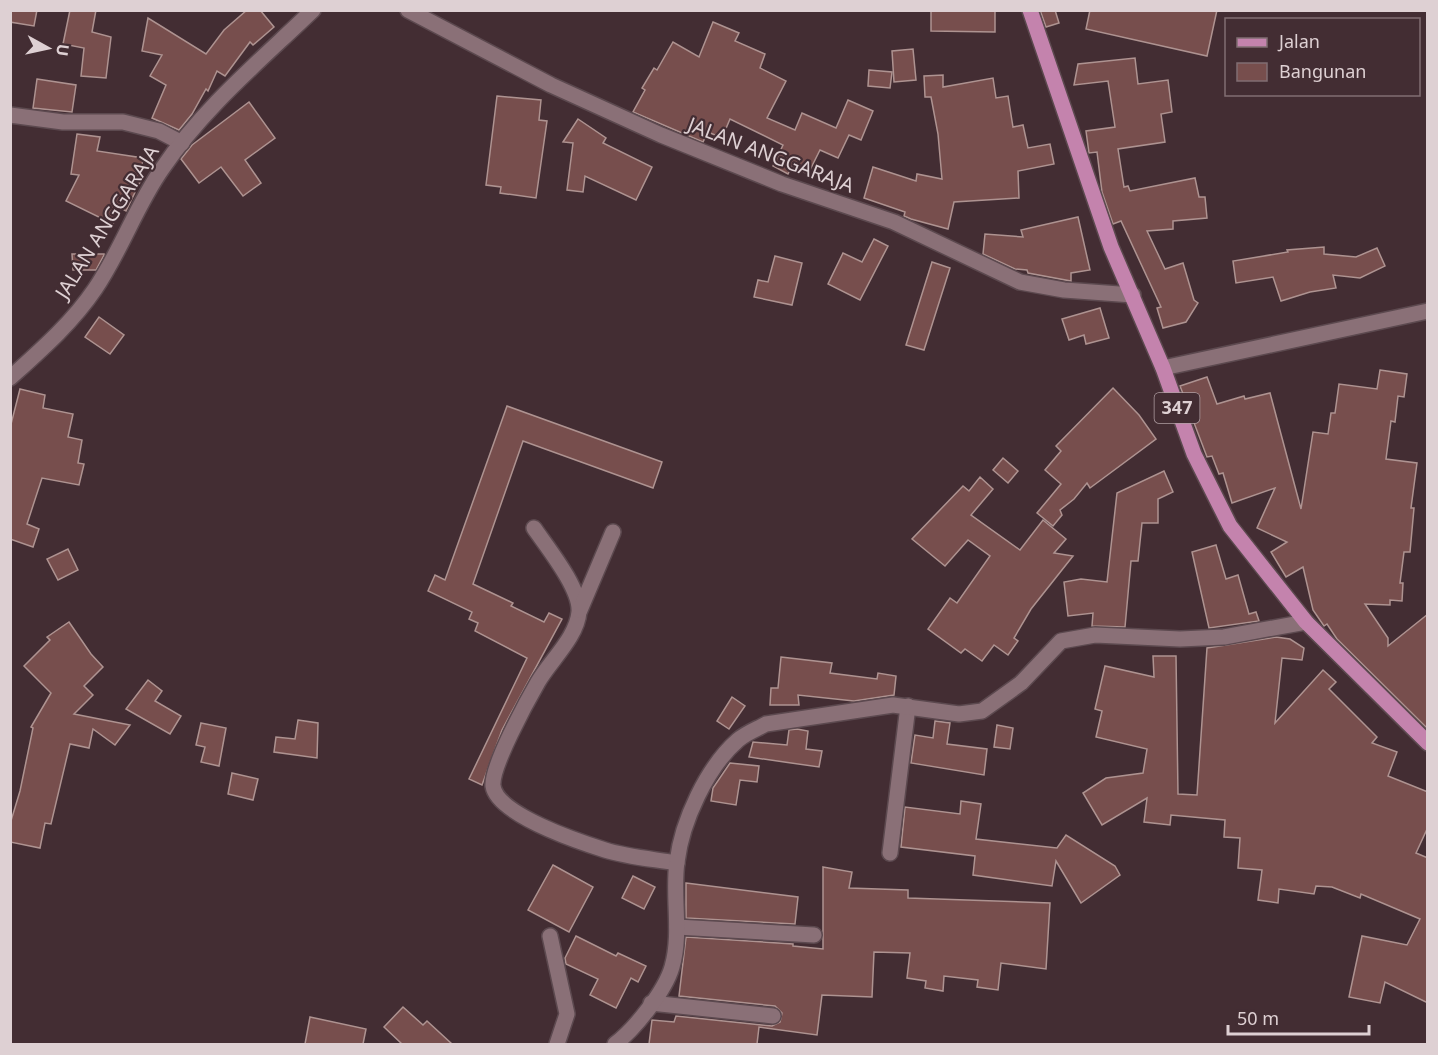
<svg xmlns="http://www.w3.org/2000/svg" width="1438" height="1055" viewBox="0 0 1438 1055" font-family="'Noto Sans',sans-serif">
	<rect width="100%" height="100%" fill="#432d33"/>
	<!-- building -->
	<g fill="#774e4d" stroke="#ae9391" stroke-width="1.5">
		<path d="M10 10H37L34 26 10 22Z"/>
		<path d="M70 10H96L92 32 111 37 106 78 81 76 84 48 63 44Z"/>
		<path d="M247 10H260L274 27 253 45 250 42 225 76 217 71 208 91 206 89 192 114 179 130 152 118 166 85 150 76 162 55 142 51 148 18 206 54 224 30Z"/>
		<path d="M931 10H995V32L931 31Z"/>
		<path d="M1040 10H1055L1059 23 1046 27Z"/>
		<path d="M1090 10H1217L1207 56 1086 29Z"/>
		<path d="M713 22 739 33 735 41 765 54 760 68 786 81 767 118 795 130 802 113 836 128 848 100 873 111 861 140 849 135 838 158 820 150 808 174 792 166 788 174 773 166 783 145 730 119 722 138 708 132 703 142 633 112 645 90 642 88 654 68 657 70 673 42 699 57Z"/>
		<path d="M913 49 916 80 894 82 892 51Z"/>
		<path d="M1135 58 1138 84 1168 80 1172 112 1161 114 1165 142 1118 149 1124 187 1128 186 1130 191 1195 178 1199 197H1205L1207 218 1173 221V229L1147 231 1165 269 1183 263 1194 300 1198 303 1186 322 1163 328 1157 308 1161 307 1121 221 1113 224 1102 192 1097 152 1089 153 1086 131 1115 127 1108 81 1074 85 1078 64Z"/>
		<path d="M869 70 892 72 890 88 868 86Z"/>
		<path d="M943 75V87L993 78 996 98 1008 96 1013 127 1023 125 1028 148 1050 144 1054 164 1018 171 1019 198 954 202 948 229 911 219 904 216 905 212 864 198 873 167 916 181 917 174 942 179 938 134 931 97H925L924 76Z"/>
		<path d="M37 79 76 85 72 112 33 108Z"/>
		<path d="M497 96 541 100 539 120 547 121 536 198 500 193 501 187 486 185Z"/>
		<path d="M249 102 275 138 245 160 261 183 243 196 221 167 199 183 181 159 192 145Z"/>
		<path d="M578 119 606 138 603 143 652 167 636 200 585 176 583 192 567 190 573 143 563 142Z"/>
		<path d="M77 134 100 137 97 151 143 158 140 182 126 211 121 208 113 224 66 201 79 175 71 174Z"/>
		<path d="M1078 217 1090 270 1071 273V281L1028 273 1027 270 1015 269 983 254 985 234 1023 237 1021 230Z"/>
		<path d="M874 239 888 246 860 300 828 284 843 253 862 262Z"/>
		<path d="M1324 247V254L1356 257 1377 248 1385 266 1360 278 1333 275 1336 288 1310 292 1281 301 1273 277 1236 283 1233 261 1288 252 1287 250Z"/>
		<path d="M72 254H104V255L96 270H73Z"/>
		<path d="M775 256 802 263 792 305 754 297 758 280 768 282Z"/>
		<path d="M932 262 950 268 924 350 906 345Z"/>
		<path d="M1100 308 1109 338 1086 344 1084 335 1069 340 1062 319Z"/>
		<path d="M99 317 124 335 110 354 85 337Z"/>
		<path d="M1380 370 1407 374 1404 397 1398 396 1395 422 1391 421 1386 459 1417 463 1411 508H1414L1410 552H1404L1400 583H1403L1402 601 1390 600V605L1365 604 1388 638V646L1428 614V729L1337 639 1327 624 1324 626 1313 610 1303 567 1286 577 1271 552 1287 542 1257 528 1275 488 1232 503 1223 473 1219 474 1212 456 1207 457 1180 386 1207 377 1217 404 1244 396 1245 399 1270 393 1301 509 1313 432 1328 434 1331 413H1335L1339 384 1377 389Z"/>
		<path d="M1113 388 1139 415 1156 439 1090 488 1087 483 1074 499 1060 510 1062 515 1053 526 1037 513 1061 484 1045 470 1061 451 1056 446Z"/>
		<path d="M20 389 45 395 43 408 73 414 68 437 82 440 78 463 84 464 79 485 42 478 27 524 39 529 33 547 10 539V428Z"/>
		<path d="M507 406 662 462 653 488 523 441 473 584 513 603 511 606 544 622 549 613 562 619 502 730 482 785 469 779 527 658 475 631 478 623 469 619 472 612 428 591 435 575 445 580Z"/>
		<path d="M1003 458 1018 471 1008 483 993 470Z"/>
		<path d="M1164 471 1173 492 1158 499V523H1142L1138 561H1131L1125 627 1092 626 1093 613 1068 616 1064 582 1081 579 1107 582 1117 493Z"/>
		<path d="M980 477 993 489 971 515 1020 550 1043 520 1066 539 1054 553 1073 556 1031 609 1014 638 1018 641 1008 655 994 645 982 661 965 649 961 653 928 629 950 598 957 603 990 556 968 540 945 566 912 539 963 486 969 491Z"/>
		<path d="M1216 545 1226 579 1238 575 1249 614 1256 612 1259 621 1209 628 1192 552Z"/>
		<path d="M68 549 78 570 58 580 47 559Z"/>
		<path d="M69 622 91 654 103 667 84 686 93 695 74 714 130 725 115 745 93 729 89 748 70 744 51 824 45 823 40 848 10 842V824L20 791 33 728 31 727 51 693 24 666 50 640 47 637Z"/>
		<path d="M1276 637 1290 639 1304 648 1302 660 1282 658 1275 723 1323 670 1336 682 1329 689 1377 737 1372 743 1397 752 1388 776 1428 792V827L1416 853 1428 858V1003L1385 982 1380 1003 1349 997 1362 936 1407 945 1420 919 1361 894 1360 898 1332 887 1316 886 1314 894 1279 889 1278 903 1258 900 1262 870 1238 868 1240 838 1224 837 1225 820 1171 815 1170 825 1144 822 1147 798 1102 825 1083 793 1106 778 1143 773 1147 749 1096 737 1102 711 1095 709 1105 666 1154 677 1153 656H1176L1178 794 1197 795 1207 648Z"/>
		<path d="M781 657 832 663 830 673 877 679 878 673 896 676 894 695 854 701 798 695 799 705H770L771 688H778Z"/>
		<path d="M148 680 162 691 155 701 181 716 170 734 126 709Z"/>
		<path d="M732 697 745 706 729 729 717 721Z"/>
		<path d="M298 720 318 723 317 758 274 752 276 737 295 739Z"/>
		<path d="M935 721 950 723 947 744 987 749 984 775 911 763 915 735 933 738Z"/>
		<path d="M201 723 226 728 219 766 201 762 205 747 196 745Z"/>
		<path d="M997 725 1013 728 1010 749 994 747Z"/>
		<path d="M797 729 808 731 806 749 822 751 819 767 749 757 753 742 787 745 789 730Z"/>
		<path d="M730 763 759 766 757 782 740 780 736 805 711 801 713 788Z"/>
		<path d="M232 773 258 779 253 800 228 794Z"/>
		<path d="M961 801 981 804 976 839 1057 848 1066 835 1115 866 1120 875 1081 903 1056 861 1052 886 973 875 975 856 901 847 905 807 960 814Z"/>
		<path d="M553 865 593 887 569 932 528 910Z"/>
		<path d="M823 867 852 872 849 888 908 890V898L1050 903 1046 969 1001 963 998 990 977 987 978 980 944 976 943 991 925 988 926 981 907 978 910 953 874 952 872 997 822 995 817 1035 759 1027 757 1044H649L652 1020 674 1022 676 1016 772 1026 780 1022 782 1013 775 1006 679 996 686 937 793 944V946L823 949Z"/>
		<path d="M633 876 655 887 644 909 622 898Z"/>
		<path d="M686 883 798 897 795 924 686 918Z"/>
		<path d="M576 936 616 956 618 953 646 966 638 982 631 978 616 1008 590 995 598 979 566 964 565 958Z"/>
		<path d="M403 1007 423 1025 427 1021 452 1044H402L384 1027Z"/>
		<path d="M310 1017 366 1029 363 1044H305Z"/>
	</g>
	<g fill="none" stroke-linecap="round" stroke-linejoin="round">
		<defs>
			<g id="minor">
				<path d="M408 10 551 85 661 135 782 184 894 222 1020 282 1064 290 1133 295"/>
				<path d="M10 115 63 122H123L159 131 182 143"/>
				<path d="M1163 368 1428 311"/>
				<path d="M10 378C41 350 72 323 95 289 121 251 136 206 162 169 203 108 261 60 313 10"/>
				<path d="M534 528C547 547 581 589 579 612 577 637 550 661 538 682 527 701 491 767 493 786 497 815 580 842 605 850 627 857 653 859 677 863"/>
				<path d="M580 610 613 532"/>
				<path d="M890 853 908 706"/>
				<path d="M677 927 814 935"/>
				<path d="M550 936 567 1014 557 1044"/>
				<path d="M651 1003 773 1016"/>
				<path d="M615 1044C635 1029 665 991 672 967 682 932 672 896 677 862 682 821 707 767 738 740 746 733 757 729 766 724L893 705 959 714 982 711 1021 683 1061 641 1095 635 1180 639 1224 637 1306 622"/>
			</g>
			<path id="major" d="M1030 10 1111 247 1163 368 1194 454 1230 526 1306 622 1428 743"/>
		</defs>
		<!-- minor casing -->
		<use href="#minor" stroke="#5c494f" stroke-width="18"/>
		<!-- major casing -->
		<use href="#major" stroke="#5c494f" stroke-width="18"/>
		<!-- minor -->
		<use href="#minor" stroke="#8a7077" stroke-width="15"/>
		<!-- major -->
		<use href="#major" stroke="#c483ad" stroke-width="15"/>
	</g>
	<g text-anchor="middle" stroke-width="4.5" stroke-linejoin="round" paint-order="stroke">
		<!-- shield labels -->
		<rect fill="#432d33" stroke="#b09fa3" stroke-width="1.5" x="1154.5" y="393" width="45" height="30" rx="4.5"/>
		<g font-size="18" font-weight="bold" fill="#ded0d3">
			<text x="1177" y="414">347</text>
		</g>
		<!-- street labels -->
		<g font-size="20" fill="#ded0d3" stroke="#432d33">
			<text transform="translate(771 155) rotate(21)" y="7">JALAN ANGGARAJA</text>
			<text transform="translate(107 222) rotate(-58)" y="7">JALAN ANGGARAJA</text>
		</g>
	</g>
	<!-- border -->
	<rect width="1438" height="1055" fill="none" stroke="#ded0d3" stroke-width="24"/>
	<!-- legend -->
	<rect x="1225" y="18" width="195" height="78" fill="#432d33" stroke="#816e73" stroke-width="1.5"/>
	<rect x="1237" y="38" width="30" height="9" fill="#c483ad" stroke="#816e73" stroke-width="1.5"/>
	<text x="1279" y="48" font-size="18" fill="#ded0d3">Jalan</text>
	<rect x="1237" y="63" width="30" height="18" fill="#774e4d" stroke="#816e73" stroke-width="1.5"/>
	<text x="1279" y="78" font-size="18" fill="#ded0d3">Bangunan</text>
	<!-- north arrow -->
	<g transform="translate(48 48) rotate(98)" stroke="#432d33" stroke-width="4.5" paint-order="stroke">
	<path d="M0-4.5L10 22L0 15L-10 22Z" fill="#ded0d3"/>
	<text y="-9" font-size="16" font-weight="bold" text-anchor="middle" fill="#ded0d3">U</text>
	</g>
	<!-- scale -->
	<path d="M1228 1025v9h141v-9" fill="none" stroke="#ded0d3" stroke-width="3"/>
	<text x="1237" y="1025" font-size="18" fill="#ded0d3" stroke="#432d33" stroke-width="4.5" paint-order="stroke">50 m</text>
</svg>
